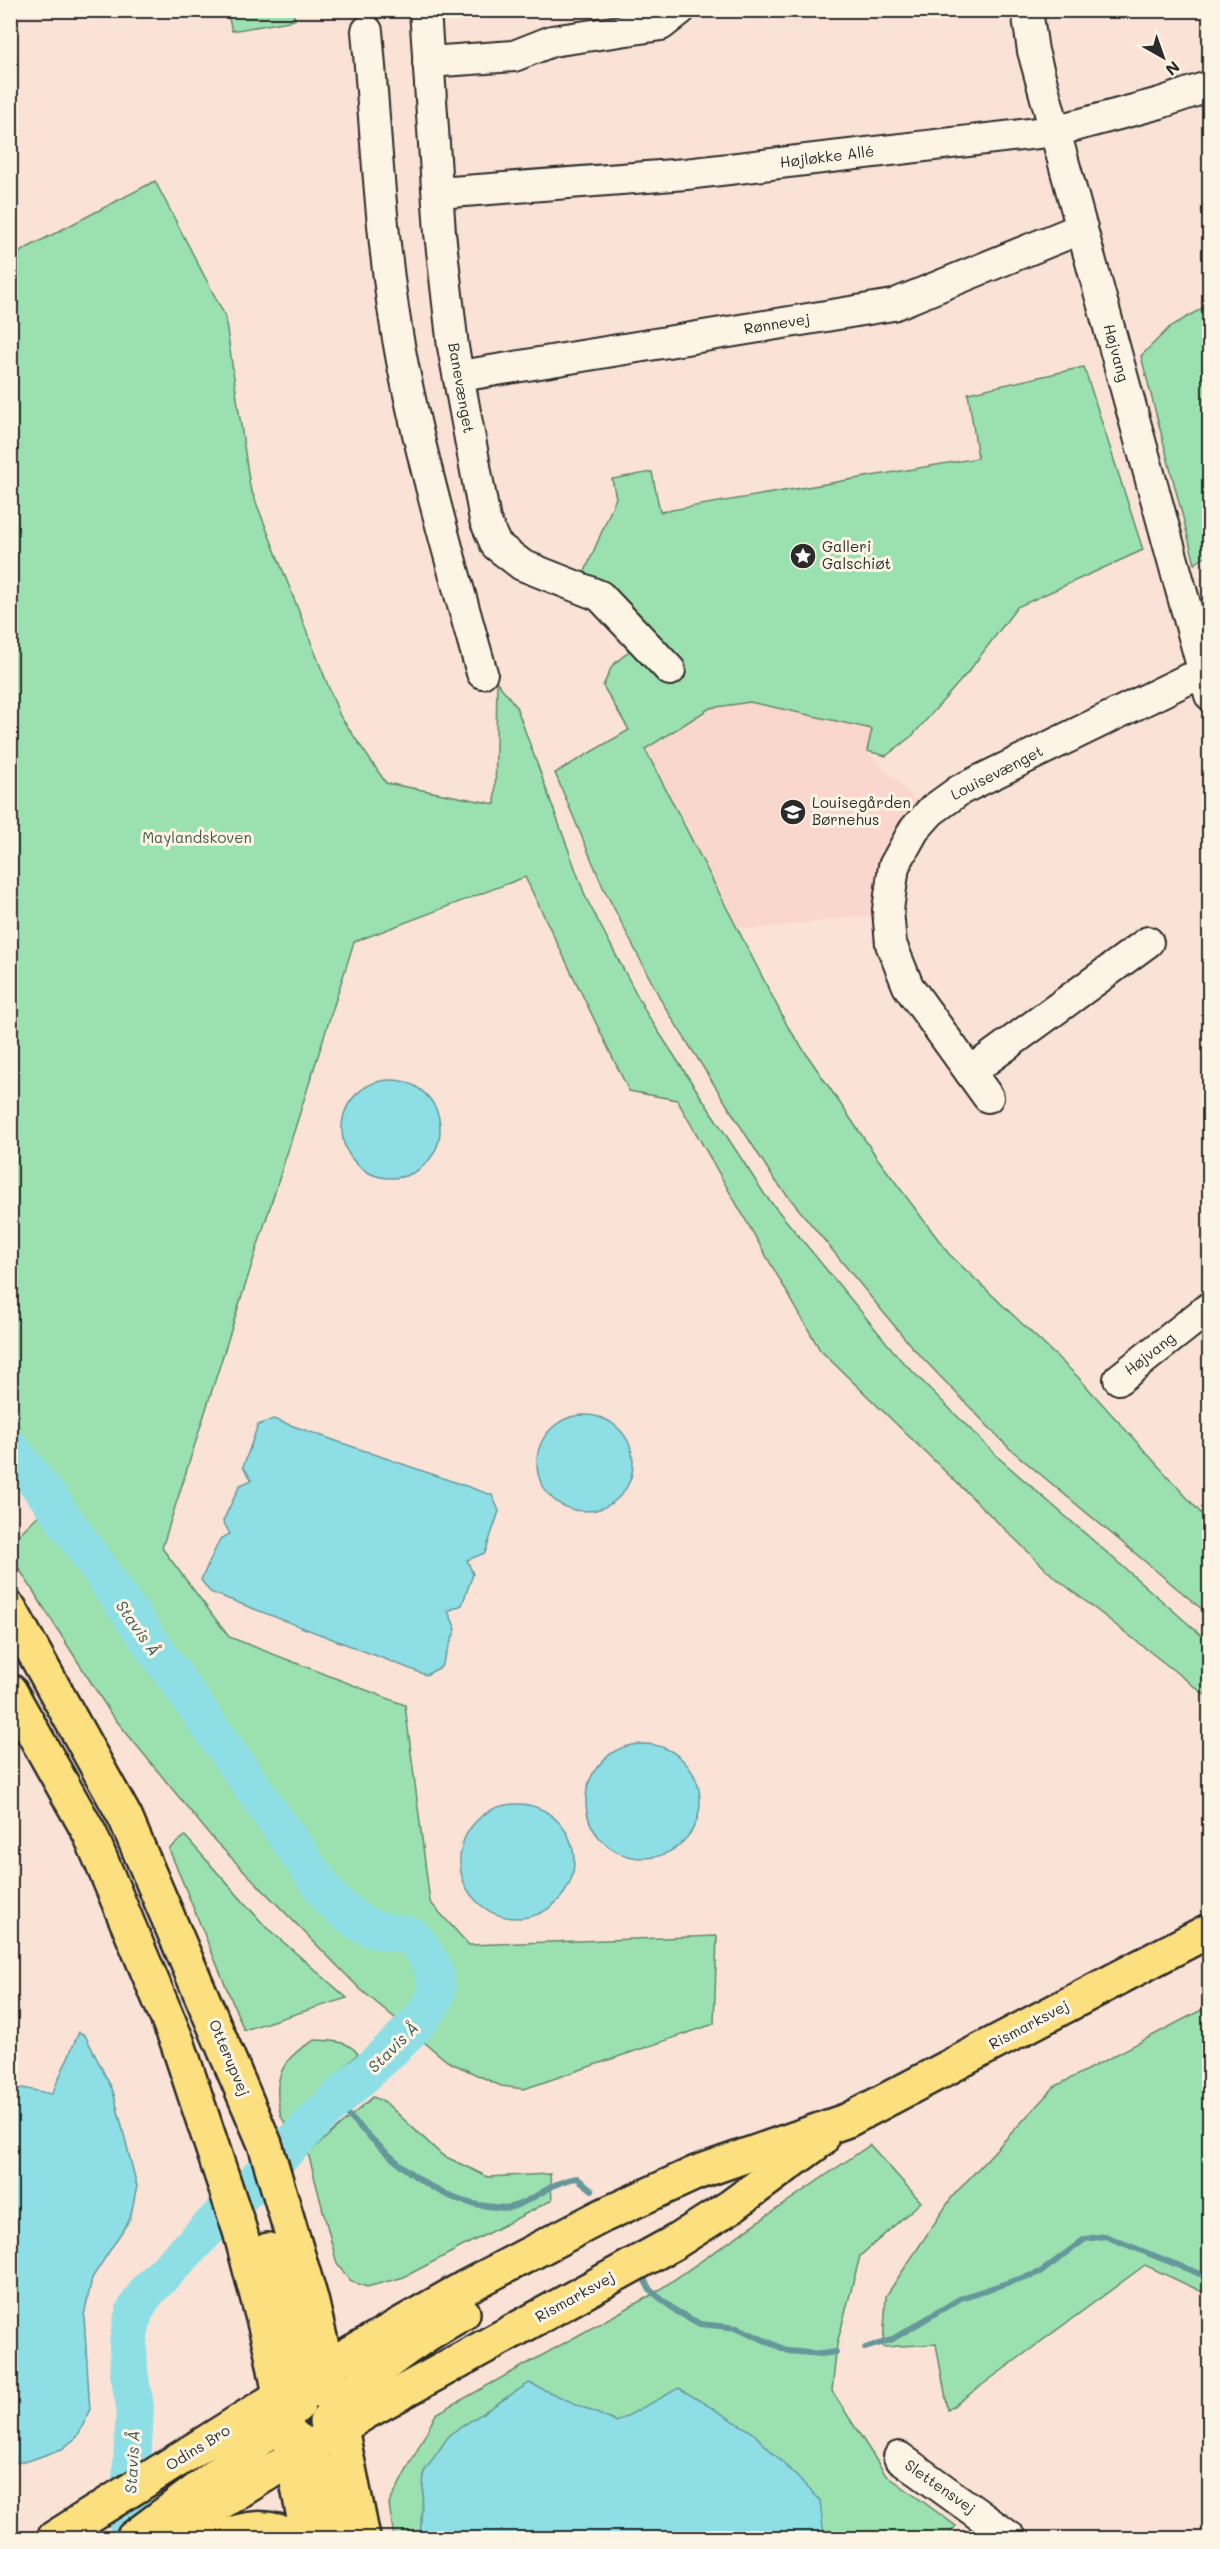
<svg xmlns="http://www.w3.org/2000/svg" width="1220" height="2549" viewBox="0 0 1220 2549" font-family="Mali,sans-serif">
	<rect width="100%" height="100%" fill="#fae3d6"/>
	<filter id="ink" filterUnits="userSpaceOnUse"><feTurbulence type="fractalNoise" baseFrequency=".0167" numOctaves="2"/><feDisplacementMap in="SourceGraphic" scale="12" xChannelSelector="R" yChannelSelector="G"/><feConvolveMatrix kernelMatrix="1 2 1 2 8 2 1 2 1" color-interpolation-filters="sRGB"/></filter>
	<g filter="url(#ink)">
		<!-- built -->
		<path fill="#f9d7cc" d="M750 702 873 729 867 751 917 802 901 823 877 874 871 915 756 929 738 928 645 749 710 708Z"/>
		<!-- green -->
		<g fill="#9be1af" stroke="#63866d" stroke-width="1.5">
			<path d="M227 11H293L295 20 232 31Z"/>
			<path d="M155 181 225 316 250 487 340 716 386 783 495 804 497 682 516 706 586 898 647 1014 765 1195 900 1359 1000 1459 1209 1642V1698L1052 1575 820 1350 677 1100 629 1091 525 877 354 942 162 1548 229 1637 405 1705 430 1902 469 1945 717 1936 714 2024 524 2089 501 2086 447 2061 360 1989 214 1840 111 1714 11 1556V1542L52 1502 10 1448 11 260 23 250Z"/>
			<path d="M1209 304V553L1195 564 1141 356 1170 327Z"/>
			<path d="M1084 367 1143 550 1017 607 969 671 913 735 886 756 867 751 872 729 750 702 710 708 645 749 788 1027 878 1159 949 1254 1077 1376 1209 1522V1615L1009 1448 911 1346 774 1179 663 1004 603 887 555 773 629 730 603 686 612 666 629 651 592 607 573 600 616 498 612 479 652 472 660 512 978 458 968 393Z"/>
			<path d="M185 1836 265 1926 347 1998 244 2030 169 1849Z"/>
			<path d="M1209 2006V2295L1145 2265 948 2410 936 2344 883 2347 886 2296 952 2197 1054 2087Z"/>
			<path d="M315 2040C331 2041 348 2040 358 2054L287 2125C279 2117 280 2110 278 2099 275 2070 290 2053 315 2040Z"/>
			<path d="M373 2097 385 2102 442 2155 488 2177 550 2174 552 2200 404 2277 367 2287 350 2281 337 2264 308 2153Z"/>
			<path d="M870 2145 921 2202 860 2256 837 2344 832 2391 885 2474 956 2526 946 2538H394L389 2504 436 2414 653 2294Z"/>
		</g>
		<!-- water -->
		<g fill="#8edfe5" stroke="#66979b" stroke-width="1.5">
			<circle cx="391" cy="1129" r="49"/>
			<circle cx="585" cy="1463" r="48"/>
			<path d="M273 1419 492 1495 499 1511 485 1553 467 1560 473 1574 462 1605 448 1611 456 1629 441 1667 426 1675 210 1592 201 1580 220 1539 230 1534 223 1521 240 1485 252 1480 243 1467 258 1425Z"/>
			<circle cx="643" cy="1801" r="57"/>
			<circle cx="517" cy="1861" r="57"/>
			<path d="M79 2032 85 2035 113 2091 137 2186 130 2219 92 2278 84 2316 90 2411 77 2437 62 2449 28 2461 11 2463V2092L23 2088 52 2094Z"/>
			<path d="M529 2383 616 2422 679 2388 752 2432 820 2500 824 2538H420L424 2472 450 2434Z"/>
		</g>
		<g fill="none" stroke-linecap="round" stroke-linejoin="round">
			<!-- stream -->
			<g stroke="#66979b" stroke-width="6">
				<path d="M335 2102C377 2143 425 2201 488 2206 495 2207 504 2209 511 2207 537 2200 551 2181 577 2178L592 2190"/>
				<path d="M644 2279 650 2290 676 2311 700 2324 738 2328 788 2351 821 2354 836 2352"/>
				<path d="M865 2348 891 2340 961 2298 1041 2272 1085 2239 1105 2236 1210 2278"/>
			</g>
			<!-- river -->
			<path stroke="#8edfe5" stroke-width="38" d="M10 1448 52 1502 332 1901C364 1929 371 1930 412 1936 424 1951 440 1972 436 1993 429 2022 357 2079 334 2102 271 2164 210 2227 148 2290L134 2312 128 2342 129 2372 135 2407 128 2538"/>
			<defs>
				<g id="minor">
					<path d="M425 10 440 233 453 347 485 520 496 545 522 565 600 596 670 670"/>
					<path d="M1027 10 1033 51 1210 695"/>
					<path d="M367 31C377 141 381 253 402 361 423 466 453 570 482 673"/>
					<path d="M428 62 514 56 552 41 661 25 680 10"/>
					<path d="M438 193 686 174 1055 131 1160 103 1210 86"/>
					<path d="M460 376 893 305 1082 228"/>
					<path d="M970 1072 1148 942"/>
					<path d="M988 1097 908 986 891 944 888 910 894 866 914 830 931 811 960 790 1186 680 1210 672"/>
					<path d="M1119 1379 1210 1307"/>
					<path d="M899 2457 1011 2538"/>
				</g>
				<g id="major">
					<path d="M10 1609 125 1817 265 2144 311 2299 341 2428 363 2538"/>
					<path d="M10 1691 90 1834 177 2041 240 2231 271 2349 308 2538"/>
					<path d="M268 2250C281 2297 291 2349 318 2390"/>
					<path d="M326 2422C352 2383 421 2336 463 2313"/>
					<path d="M292 2435C324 2460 328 2501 335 2538"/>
					<path d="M54 2538 326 2367 466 2287 602 2216 696 2173 848 2120 1210 1930"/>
					<path d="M133 2538 229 2466 298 2405"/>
					<path d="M164 2538 366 2412 675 2242 730 2207 821 2140"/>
					<path d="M219 2538C244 2528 268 2523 293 2538"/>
				</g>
			</defs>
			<!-- minor casing -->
			<use href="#minor" stroke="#2b2b2b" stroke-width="34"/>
			<!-- major casing -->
			<use href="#major" stroke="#2b2b2b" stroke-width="38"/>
			<!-- minor -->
			<use href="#minor" stroke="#fcf5e5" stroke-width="30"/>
			<!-- major -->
			<use href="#major" stroke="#fce080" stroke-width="33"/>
		</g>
	</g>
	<!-- icons -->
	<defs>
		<symbol id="sight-disc" viewBox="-11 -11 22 22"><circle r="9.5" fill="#2b2b2b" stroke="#fcf5e5"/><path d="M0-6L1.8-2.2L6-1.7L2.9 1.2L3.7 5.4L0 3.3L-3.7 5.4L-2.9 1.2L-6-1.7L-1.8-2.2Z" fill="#fff"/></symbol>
		<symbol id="school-disc" viewBox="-11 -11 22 22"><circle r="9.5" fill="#2b2b2b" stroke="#fcf5e5"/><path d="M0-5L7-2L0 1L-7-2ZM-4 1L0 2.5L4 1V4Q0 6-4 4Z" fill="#fff"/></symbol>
	</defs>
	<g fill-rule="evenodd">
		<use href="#sight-disc" x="788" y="541" width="30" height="30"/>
		<use href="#school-disc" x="778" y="797" width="30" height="30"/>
	</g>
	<g text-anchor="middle" stroke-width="6" stroke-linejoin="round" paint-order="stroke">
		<!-- street labels -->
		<g font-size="15" fill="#2b2b2b" stroke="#fcf5e5">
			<text transform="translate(827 157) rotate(-7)" y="5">Højløkke Allé</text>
			<text transform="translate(777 324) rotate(-9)" y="5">Rønnevej</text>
			<text transform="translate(1116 353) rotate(75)" y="5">Højvang</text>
			<text transform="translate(461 388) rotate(80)" y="5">Banevænget</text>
			<text transform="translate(997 773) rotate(-27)" y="5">Louisevænget</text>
			<text transform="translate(1150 1354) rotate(-38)" y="5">Højvang</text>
			<text transform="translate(1029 2025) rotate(-28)" y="5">Rismarksvej</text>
			<text transform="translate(229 2058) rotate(67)" y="5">Otterupvej</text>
			<text transform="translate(575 2297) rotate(-29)" y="5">Rismarksvej</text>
			<text transform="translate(198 2448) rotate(-32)" y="5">Odins Bro</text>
			<text transform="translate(940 2487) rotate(35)" y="5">Slettensvej</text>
		</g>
		<!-- poi labels -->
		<g font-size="15" fill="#2b2b2b" stroke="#fcf5e5" text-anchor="start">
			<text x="822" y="552">Galleri<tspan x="822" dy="17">Galschiøt</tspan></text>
			<text x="812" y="808">Louisegården<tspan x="812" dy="17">Børnehus</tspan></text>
		</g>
		<!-- park labels -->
		<g font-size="15" fill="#47584c" stroke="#fcf5e5">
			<text x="197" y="843">Maylandskoven</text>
		</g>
		<!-- water labels -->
		<g font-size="16" font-style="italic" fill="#44585a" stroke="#fcf5e5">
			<text transform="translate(138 1628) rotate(55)" y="6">Stavis Å</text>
			<text transform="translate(393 2047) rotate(-45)" y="6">Stavis Å</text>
			<text transform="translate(132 2462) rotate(-87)" y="6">Stavis Å</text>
		</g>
	</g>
	<!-- margin -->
	<rect width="1220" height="2549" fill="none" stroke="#fcf5e5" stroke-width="36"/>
	<rect x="18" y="18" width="1184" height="2513" fill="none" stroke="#2b2b2b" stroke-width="2" filter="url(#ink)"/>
	<!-- north arrow -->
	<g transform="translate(1163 57) rotate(140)" stroke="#fcf5e5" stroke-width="4.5" paint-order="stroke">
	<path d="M0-4.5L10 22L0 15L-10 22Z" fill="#2b2b2b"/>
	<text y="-9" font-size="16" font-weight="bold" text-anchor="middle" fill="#2b2b2b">N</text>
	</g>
</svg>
